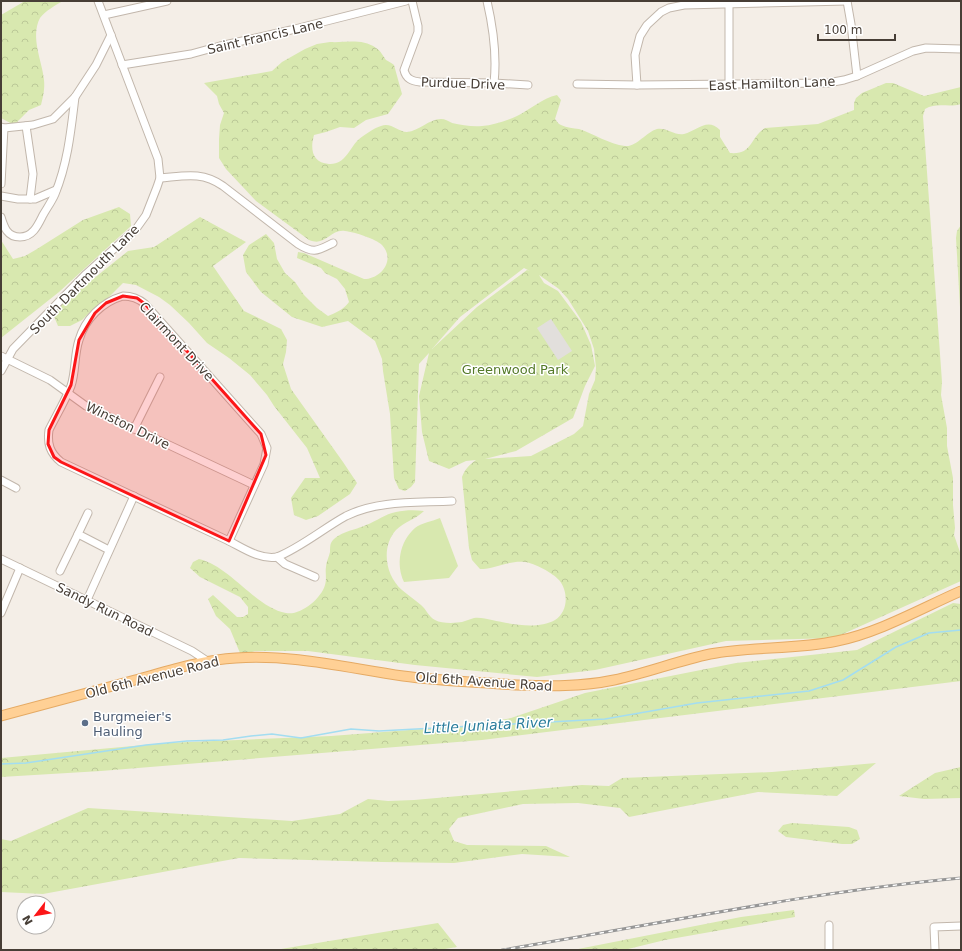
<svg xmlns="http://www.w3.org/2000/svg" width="962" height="951" viewBox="0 0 962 951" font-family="'DejaVu Sans',sans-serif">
	<defs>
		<pattern id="forest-crowns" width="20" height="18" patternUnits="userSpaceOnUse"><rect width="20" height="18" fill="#d8e8af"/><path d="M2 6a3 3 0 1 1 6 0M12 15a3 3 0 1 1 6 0" fill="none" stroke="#bbc897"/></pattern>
	</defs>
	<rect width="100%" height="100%" fill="#f4eee7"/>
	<!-- forest -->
	<g fill="url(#forest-crowns)" fill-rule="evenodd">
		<path d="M25 1H63C56 5 45 11 40 18 30 37 42 61 44 80 45 89 43 97 41 105L29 110 14 125 1 118V15Z"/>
		<path d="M330 42C345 43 362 38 376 48 381 51 383 56 386 60 389 62 392 63 394 65L402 94 388 114 366 120 354 128 340 127 326 132 314 135C310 149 312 163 329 164 345 165 349 149 358 140 364 135 374 128 381 126 391 122 398 132 407 132 419 131 429 119 441 119 445 119 448 121 452 123 462 125 472 127 482 126 493 125 506 121 517 116 530 110 542 98 557 95L561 100 555 119C557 121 558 124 561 125 567 128 573 128 579 129 594 134 609 144 625 146 637 147 646 132 657 129 666 127 675 136 684 134 697 131 707 117 720 130V137L730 153C753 155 750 137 765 128L818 124 854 110V103L856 98 862 93 886 83H893L924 96 961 87V104C949 108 937 102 925 109L923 116 942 382 941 395 947 428V446L953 478V505L955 528 954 535 961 555V581L834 638 726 641 595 670 537 677 415 665 308 651H255L246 654 240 653 230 629 216 616 208 599 213 595 237 617H243L248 614V607L240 597 200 577 190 568 193 562 199 559C230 566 255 607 286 613 300 616 321 599 325 585 327 579 325 572 326 567 326 562 329 557 330 552 330 549 330 545 331 543 337 532 356 530 366 525 377 521 385 514 396 512 405 510 415 510 424 511 416 519 404 522 396 530 381 547 385 575 402 590 408 595 415 600 421 605 426 609 429 617 435 620 442 624 456 623 462 622 466 621 470 619 474 618 480 617 486 619 492 620 511 624 537 630 555 620 568 612 569 592 559 580 553 573 534 563 525 562 510 560 495 569 480 569L472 560 469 548 462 477C465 469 469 465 476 460L466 461 449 469 429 461 422 432 419 396 429 353 419 364 415 482 411 487 405 491 399 489 394 478 390 414 383 371 382 359 375 341 348 321 322 327 292 317 261 292 246 272 243 255 249 245 266 234 274 243 277 259 285 273 295 282 304 295 317 308 328 316C336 313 344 309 349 302L345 289 337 279 325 273 321 268 297 258 298 252 304 253 364 279C381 279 396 260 382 245 376 239 355 232 345 231 329 229 327 247 309 240L256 201 226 169 219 158V139L220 125 224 113 219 104 217 96 204 83 272 71 282 62 305 49 317 44ZM524 268 530 271 527 270 477 307 432 349 460 317ZM539 275 559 289 568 299 588 331 594 349 596 368 595 380 589 394 583 426 574 434 531 456 485 459 516 451 573 418 585 386 595 366 591 345 581 322 558 291 544 283Z"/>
		<path d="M119 207 130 214 131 226 59 292 1 338V240L13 259 25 256 37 249 83 220Z"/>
		<path d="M200 217 246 242 213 266 244 311 281 329 287 340 286 352 283 364 291 389 343 462 357 483 350 494 318 516 306 520 294 515 291 498 305 478H320L307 448 274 406 267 395 250 375 229 358 207 343 189 323 170 305 159 297 136 285 123 283 102 304 91 311 82 320 70 326H58L53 314 62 304 128 251 154 247Z"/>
		<path d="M961 225V324L956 238 957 231Z"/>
		<path d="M953 603 961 604V681L482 740 101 771 1 777V758L166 743 331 736 475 725 511 718 585 693 736 663 857 650Z"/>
		<path d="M876 763 837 796 758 792 629 817 620 808 578 803 523 804 458 818 449 829 454 841 467 845 546 846 570 857 522 854 454 863 382 862 239 858 43 894 1 892V839L11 841 88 808 292 821 340 814 368 799 388 801 414 800 582 785 609 786 622 778 772 772Z"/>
		<path d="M961 767V798L924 799 899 796 935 773Z"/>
		<path d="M792 823 849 827 857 830 860 839 852 844H842L786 837 778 831 783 825Z"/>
		<path d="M794 910 795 917 665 940 624 950H573L741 917Z"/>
		<path d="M438 923 457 947 439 950H275Z"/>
	</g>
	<!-- pitch -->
	<path fill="#d8e8af" d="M440 518 458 566 449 578 404 582C396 565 399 542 415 528 421 523 433 521 440 518Z"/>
	<!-- parking -->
	<path fill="#e2dfdc" d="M551 319 572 351 558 360 537 328Z"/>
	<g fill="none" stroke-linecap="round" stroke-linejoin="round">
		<!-- stream -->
		<path stroke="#a3ddf1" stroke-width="1.5" d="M1 764 26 763 146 745 187 741 223 740 251 736 272 734 301 738 351 729 379 731 605 719 697 703 809 691 843 680 896 647 929 633 961 630"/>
		<defs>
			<g id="minor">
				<path d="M412 1 418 26V32L404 70C406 79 412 81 420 82L494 83 528 85"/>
				<path d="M487 1C493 27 497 56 494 83"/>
				<path d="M847 1 851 24 857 76"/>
				<path d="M104 15 167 1"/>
				<path d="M122 65 191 54 220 46 291 30 406 1"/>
				<path d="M577 84 637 85 828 83 844 80 857 76 913 51 926 48 961 49"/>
				<path d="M637 85 635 55 640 36 647 25 661 12 669 8 684 5 847 1"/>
				<path d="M729 85V4"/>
				<path d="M26 126 33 174 30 199"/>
				<path d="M1 127 4 128 33 125 53 119 75 97 96 65 111 35"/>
				<path d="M160 178C184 176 202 171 223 186L298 244C314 254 317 251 333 243"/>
				<path d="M1 184 4 128"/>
				<path d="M1 196 18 199H35L56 190"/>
				<path d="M1 217C4 227 7 237 20 237 33 237 38 225 43 215 47 208 52 201 55 194 68 162 71 130 75 97"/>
				<path d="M123 296C132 296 138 298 145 304L261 434 267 448 264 464 229 541 61 462C50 453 47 444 49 430 56 416 65 401 71 386 76 371 74 355 79 340 85 319 102 302 123 296Z"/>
				<path d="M1 356 50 380 86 406 254 485"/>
				<path d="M1 371 13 349 86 274 136 229 146 215 157 187 160 178 158 159 98 1"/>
				<path d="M134 429 160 377"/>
				<path d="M1 480 16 488"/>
				<path d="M88 513 78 534 109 550"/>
				<path d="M229 541C243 548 260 560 277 557 300 548 324 528 346 516 378 500 417 503 452 501"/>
				<path d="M277 557 285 564 315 577"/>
				<path d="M1 559 192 651 207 661"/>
				<path d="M60 571 78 534"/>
				<path d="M87 600 134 496"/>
				<path d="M1 613 20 568"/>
				<path d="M829 950V925"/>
				<path d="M935 950 934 927 961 926"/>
			</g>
			<path id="major" d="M1 716C46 704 90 692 135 680 168 671 201 660 236 658 292 654 347 668 403 676 440 681 478 682 516 685 549 686 581 687 614 680 647 673 677 661 710 654 752 646 795 650 837 641 878 633 922 608 961 591"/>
		</defs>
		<!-- minor casing -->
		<use href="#minor" stroke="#c2b7ac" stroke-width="9"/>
		<!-- major casing -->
		<use href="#major" stroke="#e5aa64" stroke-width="11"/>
		<!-- minor -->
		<use href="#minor" stroke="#fff" stroke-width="7"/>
		<!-- major -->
		<use href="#major" stroke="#ffd095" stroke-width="9"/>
		<defs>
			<path id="rail" d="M502 950C655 925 807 892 961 878"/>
		</defs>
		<!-- rail casing -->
		<use href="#rail" stroke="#969696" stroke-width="3"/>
		<!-- rail -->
		<use href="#rail" stroke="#fff" stroke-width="1.5" stroke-dasharray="4.5" stroke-linecap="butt"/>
	</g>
	<!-- marked area -->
	<path fill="#fc1618" fill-opacity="0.2" stroke="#fc1618" stroke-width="3" stroke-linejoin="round" d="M123 296 137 298 145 304 261 434 266 455 229 541 61 462 54 457 48 444 49 430 71 385 79 340 95 313 106 303Z"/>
	<!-- markers -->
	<circle fill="#5c6f8a" stroke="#fff" stroke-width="1.5" cx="85" cy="723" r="4"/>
	<g text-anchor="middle" stroke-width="3" stroke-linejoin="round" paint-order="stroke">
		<!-- street labels -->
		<g font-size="13" fill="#473e36" stroke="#fff">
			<text transform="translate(265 36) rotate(-13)" y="5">Saint Francis Lane</text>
			<text transform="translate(463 83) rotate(2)" y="5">Purdue Drive</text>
			<text transform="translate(772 83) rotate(-2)" y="5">East Hamilton Lane</text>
			<text transform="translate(84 279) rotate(-45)" y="5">South Dartmouth Lane</text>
			<text transform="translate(177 341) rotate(47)" y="5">Clairmont Drive</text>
			<text transform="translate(128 425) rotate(26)" y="5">Winston Drive</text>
			<text transform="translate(105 609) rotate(26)" y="5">Sandy Run Road</text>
			<text transform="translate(152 677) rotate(-14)" y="5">Old 6th Avenue Road</text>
			<text transform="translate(484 681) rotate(4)" y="5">Old 6th Avenue Road</text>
		</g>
		<!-- park labels -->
		<g font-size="13" fill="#547a28" stroke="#fff">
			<text x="515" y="374">Greenwood Park</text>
		</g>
		<!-- service labels -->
		<g font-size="13" fill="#4e5e75" stroke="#fff" text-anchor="start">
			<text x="93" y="721">Burgmeier's<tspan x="93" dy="15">Hauling</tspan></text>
		</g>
		<!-- water labels -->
		<g font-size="14" font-style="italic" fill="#2a7d9c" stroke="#fff">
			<text transform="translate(488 725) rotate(-3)" y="5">Little Juniata River</text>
		</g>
	</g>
	<!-- border -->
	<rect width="962" height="951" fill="none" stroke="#473e36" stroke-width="4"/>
	<!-- north arrow -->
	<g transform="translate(36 915) rotate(239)"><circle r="19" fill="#ffffff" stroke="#b5b2af"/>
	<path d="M0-3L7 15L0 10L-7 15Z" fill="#fc1618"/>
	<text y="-6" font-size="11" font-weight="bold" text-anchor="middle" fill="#473e36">N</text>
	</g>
	<!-- scale -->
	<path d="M818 34v6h77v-6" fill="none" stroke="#473e36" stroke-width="2"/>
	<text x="824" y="34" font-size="12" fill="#473e36" stroke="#ffffff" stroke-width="3" paint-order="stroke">100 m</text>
</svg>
